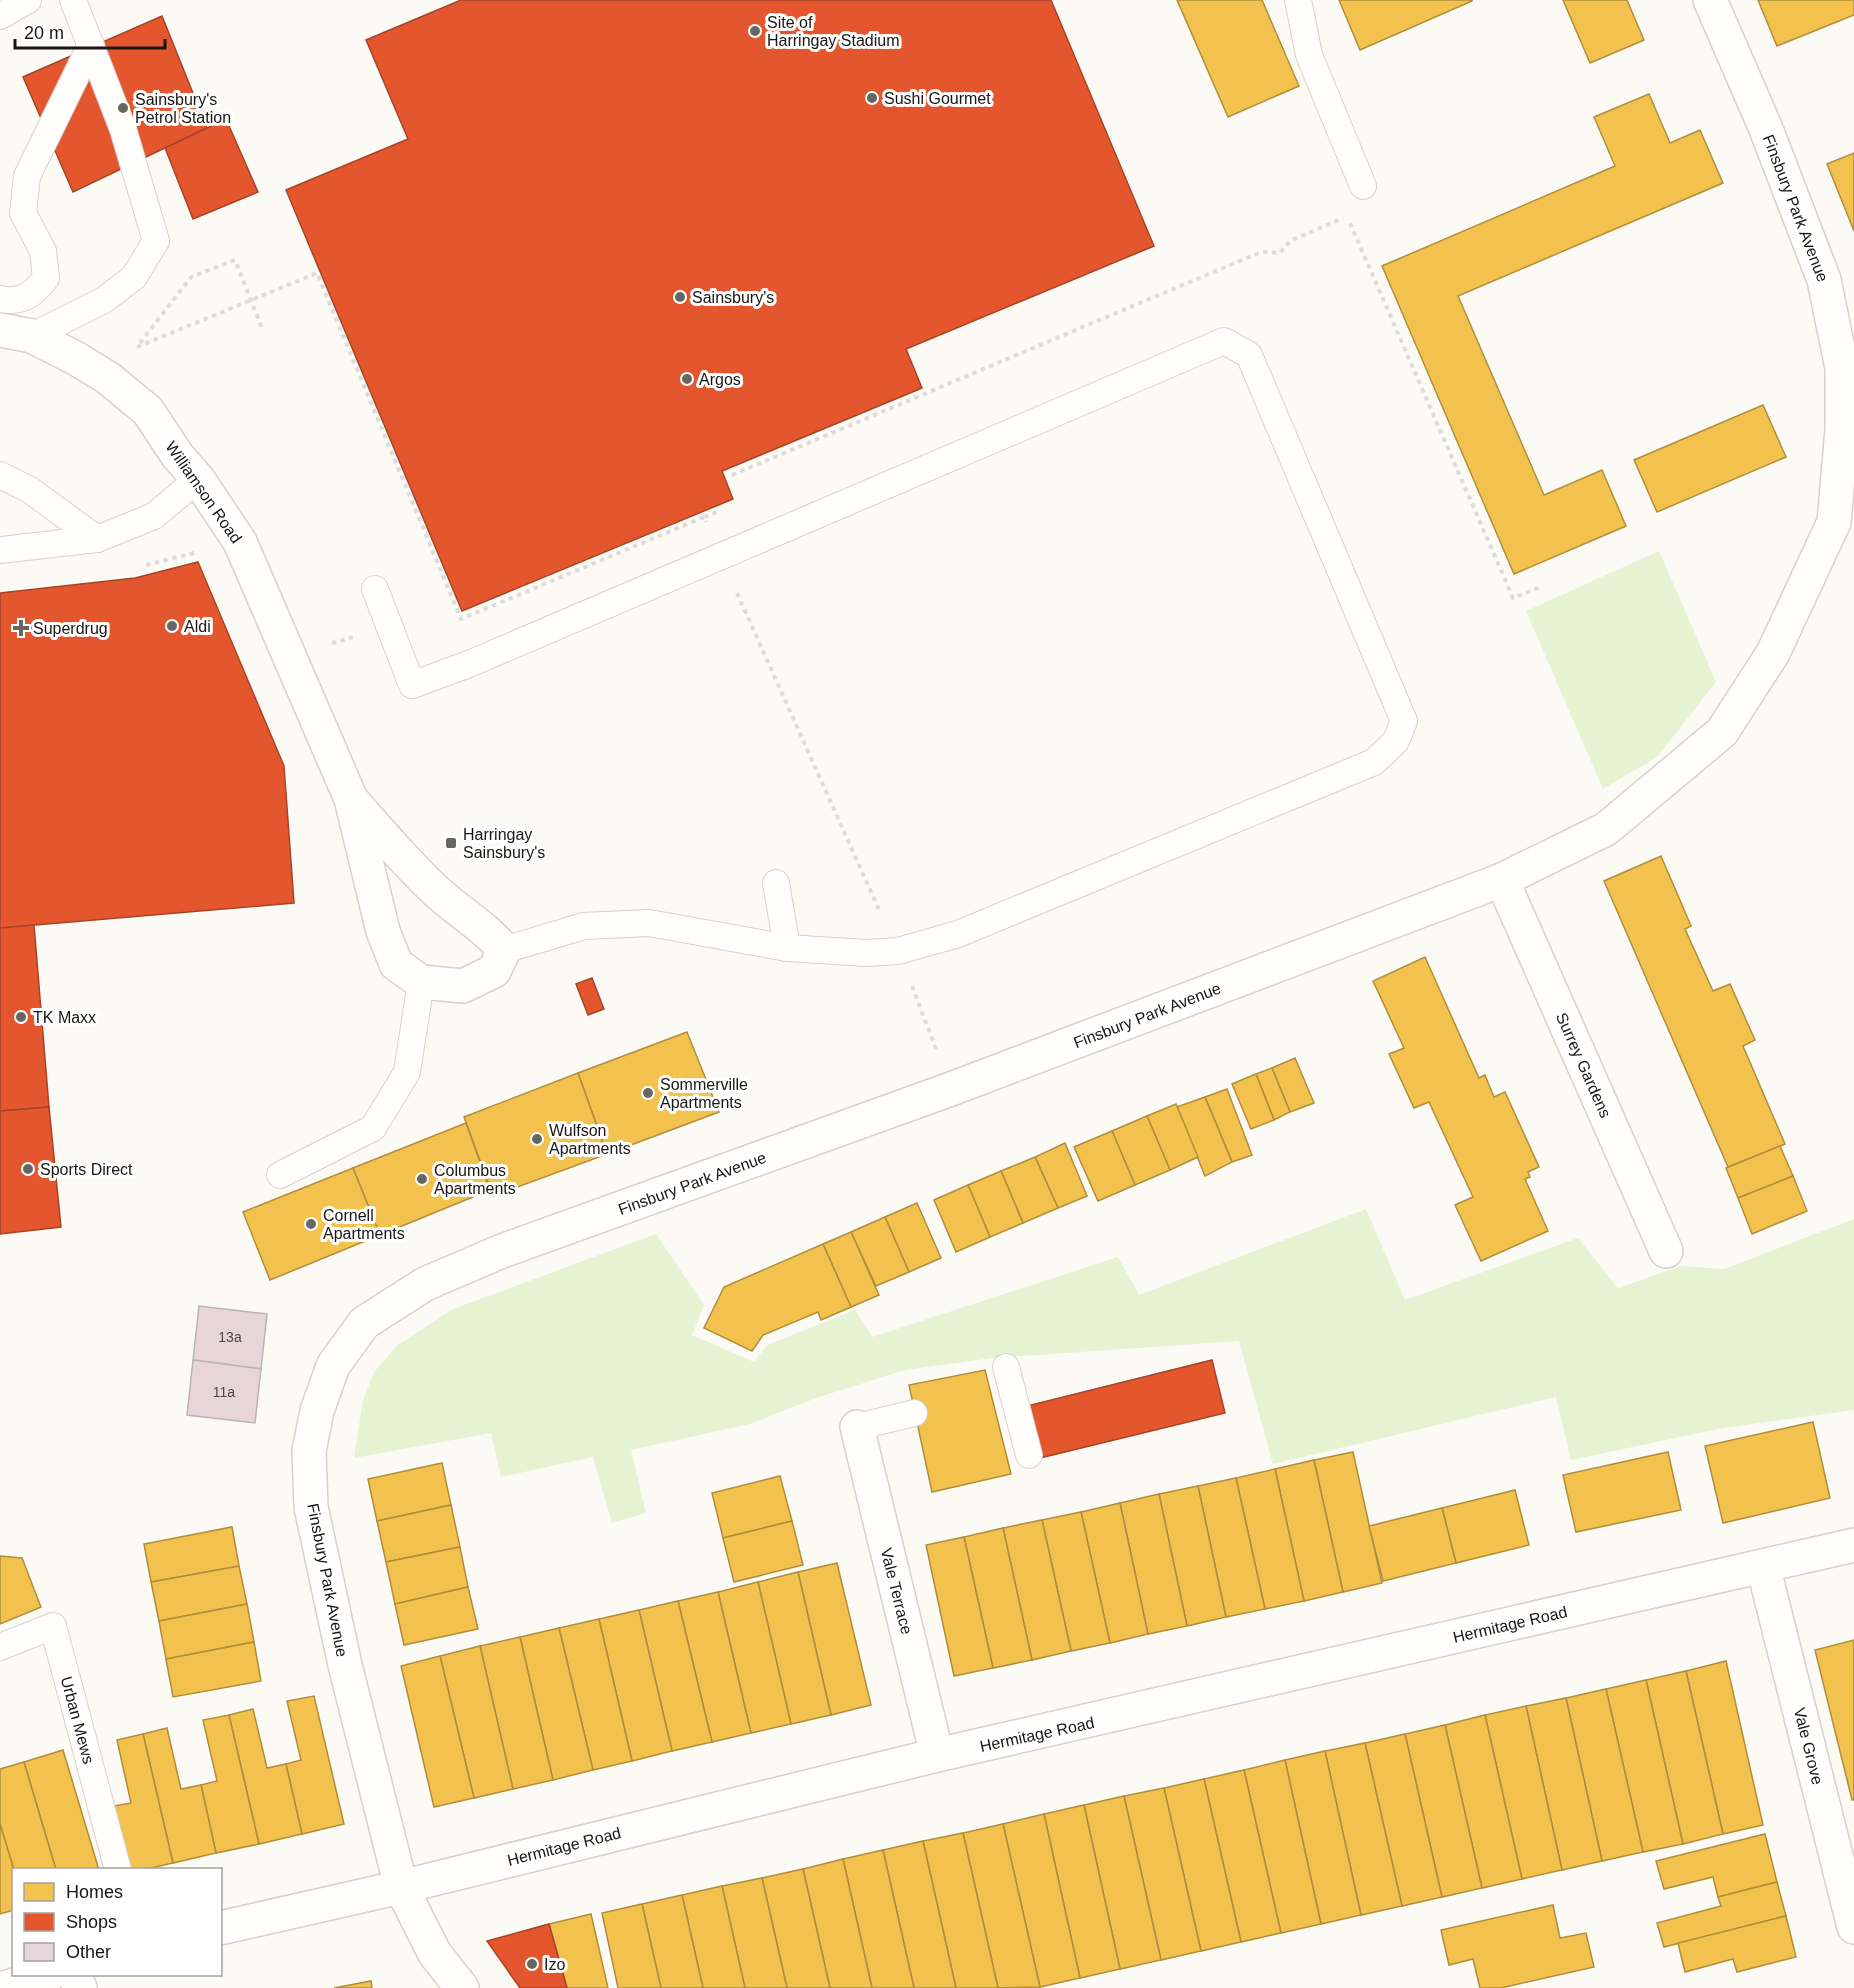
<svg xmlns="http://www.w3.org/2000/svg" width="1854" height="1988" viewBox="0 0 1854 1988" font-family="Arial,sans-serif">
	<rect width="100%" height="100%" fill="#fcfaf4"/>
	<!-- green -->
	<g fill="#e5f3d3">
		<path d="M1659 551 1716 682 1657 757 1603 789 1526 611Z"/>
		<path d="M1366 1209 1405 1300 1578 1238 1618 1288 1681 1266 1724 1269 1854 1219V1410L1723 1428 1571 1460 1556 1397 1273 1464 1239 1341 993 1358 905 1370 816 1398 750 1424 631 1450 646 1513 612 1523 593 1457 501 1477 491 1433 354 1458 363 1400 374 1372 398 1345 453 1309 656 1234 704 1305 692 1335 754 1362 767 1345 855 1310 872 1337 1118 1257 1139 1295Z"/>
	</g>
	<!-- homes -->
	<g fill="#f2c14e" stroke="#b18e3c" stroke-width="1.5">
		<path d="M1177 0H1262L1299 86 1228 117Z"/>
		<path d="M1339 0H1472V1L1360 50Z"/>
		<path d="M1563 0H1627L1644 40 1590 63Z"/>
		<path d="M1758 0H1854V15L1777 46Z"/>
		<path d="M1649 94 1670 143 1700 130 1723 183 1458 296 1544 495 1602 470 1626 526 1514 574 1382 266 1615 166 1594 117Z"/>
		<path d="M1854 153V231L1827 164Z"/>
		<path d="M1763 405 1786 457 1657 512 1634 460Z"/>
		<path d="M1661 856 1691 926 1685 929 1713 991 1730 984 1755 1040 1743 1046 1785 1144 1728 1167 1604 881Z"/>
		<path d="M1425 957 1479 1078 1485 1075 1494 1097 1505 1092 1539 1167 1528 1172 1530 1177 1525 1179 1548 1231 1481 1261 1455 1205 1473 1197 1429 1102 1414 1108 1389 1054 1404 1048 1373 981Z"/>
		<path d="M687 1032 719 1112 607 1154 578 1073Z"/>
		<path d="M1295 1058 1314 1103 1290 1112 1272 1068Z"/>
		<path d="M1272 1068 1290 1112 1274 1120 1256 1074Z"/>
		<path d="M578 1073 607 1154 493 1196 464 1117Z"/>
		<path d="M1256 1074 1274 1120 1251 1129 1232 1084Z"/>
		<path d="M1227 1089 1252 1155 1232 1162 1205 1097Z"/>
		<path d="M1205 1097 1232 1162 1205 1176 1177 1107Z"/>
		<path d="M1176 1104 1198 1157 1170 1170 1147 1116Z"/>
		<path d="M1147 1116 1170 1170 1135 1185 1112 1131Z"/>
		<path d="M466 1123 490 1190 380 1235 353 1168Z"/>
		<path d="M1112 1131 1135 1185 1098 1201 1074 1147Z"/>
		<path d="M1065 1143 1087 1196 1058 1208 1035 1157Z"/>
		<path d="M1780 1146 1793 1176 1738 1198 1726 1168Z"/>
		<path d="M1035 1157 1058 1208 1023 1223 1001 1171Z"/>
		<path d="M353 1168 380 1235 270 1280 243 1212Z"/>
		<path d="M1001 1171 1023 1223 990 1237 968 1185Z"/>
		<path d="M1793 1176 1807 1211 1752 1234 1738 1198Z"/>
		<path d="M968 1185 990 1237 956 1252 934 1200Z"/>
		<path d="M917 1203 941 1258 909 1272 885 1217Z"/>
		<path d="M885 1217 909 1272 876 1286 851 1232Z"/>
		<path d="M851 1232 879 1295 851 1307 823 1244Z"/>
		<path d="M823 1244 851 1307 821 1320 818 1312 763 1335 752 1351 704 1328 724 1287Z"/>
		<path d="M985 1370 1011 1474 932 1492 909 1385Z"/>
		<path d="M1813 1422 1830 1498 1723 1523 1705 1446Z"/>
		<path d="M1353 1452 1382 1583 1343 1592 1314 1460Z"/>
		<path d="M1668 1452 1681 1510 1576 1532 1563 1475Z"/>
		<path d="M1314 1460 1343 1592 1304 1601 1275 1469Z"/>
		<path d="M442 1463 451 1505 377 1521 368 1479Z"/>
		<path d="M1275 1469 1304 1601 1265 1609 1236 1478Z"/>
		<path d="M780 1476 792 1521 723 1538 712 1493Z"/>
		<path d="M1236 1478 1265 1609 1226 1617 1198 1486Z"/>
		<path d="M1198 1486 1226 1617 1187 1626 1159 1494Z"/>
		<path d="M1515 1490 1529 1545 1456 1563 1442 1508Z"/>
		<path d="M1159 1494 1187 1626 1148 1634 1120 1503Z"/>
		<path d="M1120 1503 1148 1634 1110 1643 1081 1512Z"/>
		<path d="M451 1505 460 1547 386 1562 377 1521Z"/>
		<path d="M1442 1508 1456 1563 1383 1581 1369 1526Z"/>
		<path d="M1081 1512 1110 1643 1071 1651 1042 1520Z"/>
		<path d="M1042 1520 1071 1651 1032 1660 1003 1528Z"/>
		<path d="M792 1521 803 1565 734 1582 723 1538Z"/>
		<path d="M232 1527 239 1566 151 1582 144 1544Z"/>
		<path d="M1003 1528 1032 1660 993 1668 964 1537Z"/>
		<path d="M964 1537 993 1668 954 1676 926 1545Z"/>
		<path d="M460 1547 468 1587 395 1604 386 1562Z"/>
		<path d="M0 1556 22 1558 41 1607 0 1624Z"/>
		<path d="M837 1563 871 1705 831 1715 798 1572Z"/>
		<path d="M239 1566 247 1604 159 1621 151 1582Z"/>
		<path d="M798 1572 831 1715 791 1724 758 1582Z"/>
		<path d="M758 1582 791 1724 751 1733 718 1592Z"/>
		<path d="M468 1587 478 1629 404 1645 395 1604Z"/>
		<path d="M718 1592 751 1733 712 1742 678 1601Z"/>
		<path d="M678 1601 712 1742 672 1751 639 1610Z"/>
		<path d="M247 1604 254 1642 166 1659 159 1621Z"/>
		<path d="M639 1610 672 1751 632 1761 599 1619Z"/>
		<path d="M599 1619 632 1761 593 1770 559 1628Z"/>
		<path d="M559 1628 593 1770 553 1780 520 1637Z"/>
		<path d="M520 1637 553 1780 513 1789 480 1646Z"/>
		<path d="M1854 1640V1800H1852L1815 1650Z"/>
		<path d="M254 1642 261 1681 173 1697 166 1659Z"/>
		<path d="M480 1646 513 1789 474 1798 440 1656Z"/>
		<path d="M440 1656 474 1798 434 1807 401 1666Z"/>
		<path d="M1726 1661 1763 1825 1723 1834 1686 1671Z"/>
		<path d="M1686 1671 1723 1834 1683 1844 1646 1680Z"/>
		<path d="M1646 1680 1683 1844 1643 1852 1606 1689Z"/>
		<path d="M1606 1689 1643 1852 1602 1861 1566 1698Z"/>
		<path d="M314 1696 344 1824 302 1834 286 1764 301 1760 287 1701Z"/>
		<path d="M1566 1698 1602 1861 1562 1870 1526 1706Z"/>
		<path d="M1526 1706 1562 1870 1522 1879 1485 1715Z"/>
		<path d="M253 1709 267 1768 286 1764 302 1834 259 1844 229 1715Z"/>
		<path d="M229 1715 259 1844 216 1853 201 1785 217 1781 203 1720Z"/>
		<path d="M1485 1715 1522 1879 1482 1888 1445 1725Z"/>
		<path d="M1445 1725 1482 1888 1442 1897 1405 1734Z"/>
		<path d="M167 1728 181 1789 201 1785 216 1853 173 1863 143 1734Z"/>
		<path d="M143 1734 173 1863 143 1870H129L114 1806 131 1803 117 1740Z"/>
		<path d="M1405 1734 1442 1897 1402 1906 1365 1743Z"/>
		<path d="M1365 1743 1402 1906 1361 1915 1325 1751Z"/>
		<path d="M63 1750 99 1870H56L24 1762Z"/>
		<path d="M1325 1751 1361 1915 1321 1924 1285 1760Z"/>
		<path d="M1285 1760 1321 1924 1281 1933 1244 1770Z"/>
		<path d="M24 1762 56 1870H14L0 1824V1769Z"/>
		<path d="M1244 1770 1281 1933 1241 1942 1204 1779Z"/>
		<path d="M1204 1779 1241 1942 1201 1951 1164 1788Z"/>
		<path d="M1164 1788 1201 1951 1161 1960 1124 1796Z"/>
		<path d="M1124 1796 1161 1960 1120 1969 1084 1805Z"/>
		<path d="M1084 1805 1120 1969 1080 1978 1044 1814Z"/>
		<path d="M1044 1814 1080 1978 1040 1987 1003 1824Z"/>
		<path d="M0 1824 14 1870V1910L0 1914Z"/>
		<path d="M1003 1824 1040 1987 998 1988 963 1833Z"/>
		<path d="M963 1833 998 1988H956L923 1841Z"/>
		<path d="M1765 1834 1777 1882 1718 1897 1713 1877 1664 1889 1656 1861Z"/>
		<path d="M923 1841 956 1988H914L883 1850Z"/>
		<path d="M883 1850 914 1988H872L843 1859Z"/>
		<path d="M843 1859 872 1988H830L803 1869Z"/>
		<path d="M803 1869 830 1988H787L762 1878Z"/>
		<path d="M762 1878 787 1988H745L722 1886Z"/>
		<path d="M1777 1882 1786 1916 1664 1947 1657 1923 1721 1906 1718 1897Z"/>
		<path d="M722 1886 745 1988H703L682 1895Z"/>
		<path d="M682 1895 703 1988H661L642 1904Z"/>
		<path d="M642 1904 661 1988H618L602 1913Z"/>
		<path d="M1553 1905 1560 1938 1586 1933 1594 1967 1501 1988H1480L1473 1959 1449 1965 1441 1930Z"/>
		<path d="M591 1914 608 1988H567L549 1924Z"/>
		<path d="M1786 1916 1796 1957 1737 1972 1733 1959 1685 1972 1678 1943Z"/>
		<path d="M371 1981 372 1988H334Z"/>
	</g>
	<!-- shops -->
	<g fill="#e4572e" stroke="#a74426" stroke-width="1.5">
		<path d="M461 0H1051L1154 246 906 349 922 388 722 471 733 499 462 611 286 190 408 139 366 40Z"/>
		<path d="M162 16 207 128 73 192 23 77Z"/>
		<path d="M226 119 258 192 193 219 165 148Z"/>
		<path d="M198 562 284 766 294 903 0 928V593L135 578Z"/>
		<path d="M34 925 49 1107 0 1111V928Z"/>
		<path d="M592 978 604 1009 588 1015 576 984Z"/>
		<path d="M49 1107 61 1227 0 1234V1111Z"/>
		<path d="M1212 1360 1225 1413 1040 1458 1027 1406Z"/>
		<path d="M549 1924 567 1988H520L487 1941Z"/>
	</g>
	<!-- building -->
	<g fill="#e8d5da" stroke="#b8b5b3" stroke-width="1.5">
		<path d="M199 1306 267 1314 261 1369 193 1360Z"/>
		<path d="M193 1360 261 1369 255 1423 187 1415Z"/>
	</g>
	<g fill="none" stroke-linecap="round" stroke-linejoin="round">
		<defs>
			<g id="lane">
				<path d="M1298 0 1309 55 1363 186"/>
				<path d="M0 16 28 0"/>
				<path d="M0 299C22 303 33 295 46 278L43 251 23 213 27 176 91 45"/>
				<path d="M32 336 104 300 134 277 156 241 123 129 73 0"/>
				<path d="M0 475 30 490 97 539 0 550"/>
				<path d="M97 539 154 516 198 479"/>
				<path d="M375 589 412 685 469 664 1224 341 1249 355 1404 721 1396 741 1374 762 958 934 898 951 866 953 787 948 649 923 584 926 504 950"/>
				<path d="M776 883 787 948"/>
				<path d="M280 1175 373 1128 407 1072 421 982"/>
				<path d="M1006 1367 1029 1455"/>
				<path d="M857 1427 914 1413"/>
				<path d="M0 1647 53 1626 118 1870"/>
			</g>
			<g id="street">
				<path d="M0 330 32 336 77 359 108 378 148 411 177 455 198 479 240 542 351 799 383 931 396 964 421 982 463 986 494 971 504 950C486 927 457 911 435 890 405 862 378 830 351 799"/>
				<path d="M1502 880 1666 1251"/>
				<path d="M857 1427 937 1755"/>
				<path d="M1763 1566 1854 1927"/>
				<path d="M220 1928 401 1887 937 1755 1854 1545"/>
				<path d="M74 1974 80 1988"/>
				<path d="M4 1988 50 1974"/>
				<path d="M462 1988 435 1954 401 1887 345 1665 311 1507 309 1451 317 1411 333 1366 364 1323 425 1284 502 1251 951 1089 1502 880 1606 829 1722 732 1773 653 1834 522 1842 430V368L1824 280 1766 129 1710 0"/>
			</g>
		</defs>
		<!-- lane casing -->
		<use href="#lane" stroke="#d4d2ce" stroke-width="28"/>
		<!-- street casing -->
		<use href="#street" stroke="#d4d2ce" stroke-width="36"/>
		<!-- path -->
		<g stroke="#dddcda" stroke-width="4" stroke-dasharray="4.5 4.5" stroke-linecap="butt">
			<path d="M1350 223 1513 598 1540 587"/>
			<path d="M140 343 191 277 235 260 263 331"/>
			<path d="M137 347 317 273 461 619 704 517 706 522"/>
			<path d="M732 475 1261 252 1280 253 1290 241 1343 218"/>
			<path d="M704 517 717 512"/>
			<path d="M146 565 194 553"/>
			<path d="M737 593 880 912"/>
			<path d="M333 641 334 643 353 637"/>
			<path d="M912 986 936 1049"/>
		</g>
		<!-- lane -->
		<use href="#lane" stroke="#fffefd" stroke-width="26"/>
		<!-- street -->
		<use href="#street" stroke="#fffefd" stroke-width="33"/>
	</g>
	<!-- markers -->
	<g fill="#686662" stroke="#fff" stroke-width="2">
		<circle cx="755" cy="31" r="6"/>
		<circle cx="872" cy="98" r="6"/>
		<circle cx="123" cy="108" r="6"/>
		<circle cx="680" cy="297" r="6"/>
		<circle cx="687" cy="379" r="6"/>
		<circle cx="172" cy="626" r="6"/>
		<path d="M18 619h6v6h6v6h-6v6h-6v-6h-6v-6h6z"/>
		<rect x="445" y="837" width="12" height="12" rx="3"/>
		<circle cx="21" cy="1017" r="6"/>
		<circle cx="648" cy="1093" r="6"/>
		<circle cx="537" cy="1139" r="6"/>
		<circle cx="28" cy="1169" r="6"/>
		<circle cx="422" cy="1179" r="6"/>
		<circle cx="311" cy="1224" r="6"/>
		<circle cx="532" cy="1964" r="6"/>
	</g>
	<g text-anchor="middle" stroke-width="6" stroke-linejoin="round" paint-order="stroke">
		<!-- number labels -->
		<g font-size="14" fill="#4c4645">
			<text x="230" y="1342">13a</text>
			<text x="224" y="1397">11a</text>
		</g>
		<!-- poi labels -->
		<g font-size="16" fill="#181613" stroke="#fff" text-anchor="start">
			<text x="767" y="28">Site of<tspan x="767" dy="18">Harringay Stadium</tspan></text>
			<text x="884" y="104">Sushi Gourmet</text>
			<text x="135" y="105">Sainsbury's<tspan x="135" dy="18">Petrol Station</tspan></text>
			<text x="692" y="303">Sainsbury's</text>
			<text x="699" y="385">Argos</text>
			<text x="184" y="632">Aldi</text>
			<text x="33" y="634">Superdrug</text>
			<text x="463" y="840">Harringay<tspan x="463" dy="18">Sainsbury's</tspan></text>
			<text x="33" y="1023">TK Maxx</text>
			<text x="660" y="1090">Sommerville<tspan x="660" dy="18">Apartments</tspan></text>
			<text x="549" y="1136">Wulfson<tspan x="549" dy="18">Apartments</tspan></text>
			<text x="40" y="1175">Sports Direct</text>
			<text x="434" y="1176">Columbus<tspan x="434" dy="18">Apartments</tspan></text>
			<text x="323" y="1221">Cornell<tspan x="323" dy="18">Apartments</tspan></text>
			<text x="544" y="1970">Izo</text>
		</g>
		<!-- street labels -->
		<g font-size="16" fill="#181613" stroke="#fff">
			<text transform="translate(1796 208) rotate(69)" y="6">Finsbury Park Avenue</text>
			<text transform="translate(204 492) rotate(55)" y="6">Williamson Road</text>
			<text transform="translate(1147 1015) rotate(-21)" y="6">Finsbury Park Avenue</text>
			<text transform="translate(1584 1065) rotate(66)" y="6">Surrey Gardens</text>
			<text transform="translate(692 1183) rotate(-20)" y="6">Finsbury Park Avenue</text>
			<text transform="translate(328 1580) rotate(79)" y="6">Finsbury Park Avenue</text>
			<text transform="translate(897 1591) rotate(76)" y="6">Vale Terrace</text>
			<text transform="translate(1510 1624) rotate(-13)" y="6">Hermitage Road</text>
			<text transform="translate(78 1720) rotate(75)" y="6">Urban Mews</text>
			<text transform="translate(1037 1734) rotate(-12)" y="6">Hermitage Road</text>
			<text transform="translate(1809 1746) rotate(76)" y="6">Vale Grove</text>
			<text transform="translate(564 1846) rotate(-14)" y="6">Hermitage Road</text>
		</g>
	</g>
	<!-- legend -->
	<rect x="12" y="1868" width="210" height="108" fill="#ffffff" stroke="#a3a2a1" stroke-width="1.5"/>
	<rect x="24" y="1883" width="30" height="18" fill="#f2c14e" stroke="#a3a2a1" stroke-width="1.5"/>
	<text x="66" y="1898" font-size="18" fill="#181613">Homes</text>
	<rect x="24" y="1913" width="30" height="18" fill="#e4572e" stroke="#a3a2a1" stroke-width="1.5"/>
	<text x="66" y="1928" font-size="18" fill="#181613">Shops</text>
	<rect x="24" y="1943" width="30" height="18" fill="#e8d5da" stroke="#a3a2a1" stroke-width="1.5"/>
	<text x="66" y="1958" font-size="18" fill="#181613">Other</text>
	<!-- scale -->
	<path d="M15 39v9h150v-9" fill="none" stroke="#181613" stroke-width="3"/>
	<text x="24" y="39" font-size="18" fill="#181613" stroke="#ffffff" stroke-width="4.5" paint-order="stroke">20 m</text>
</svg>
